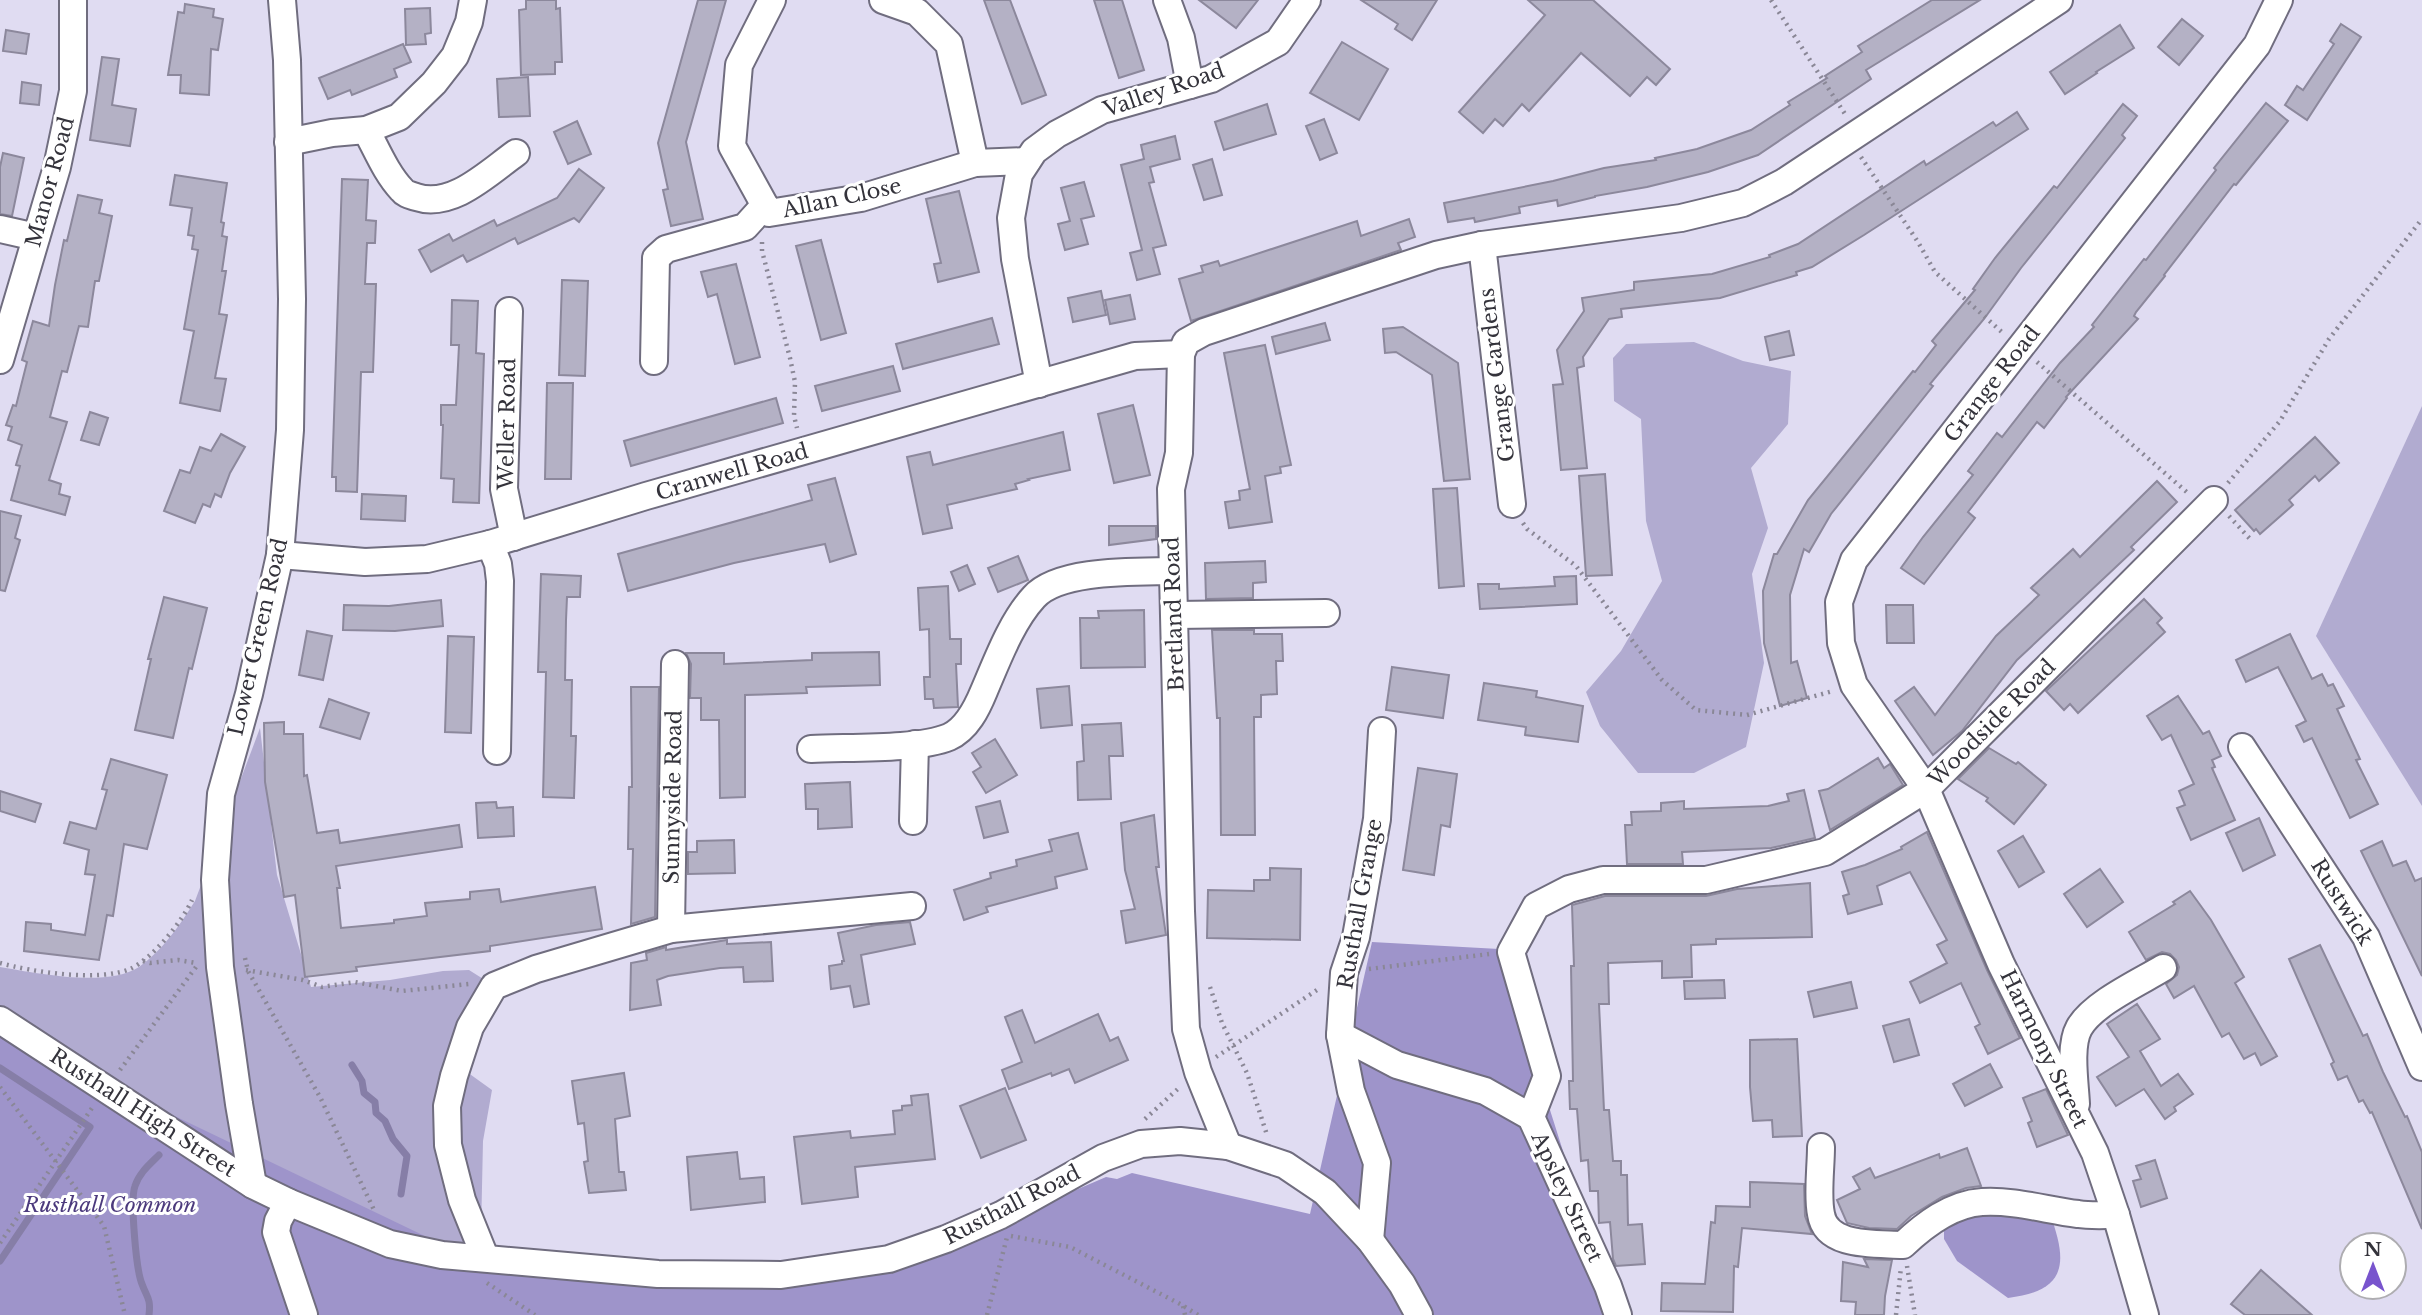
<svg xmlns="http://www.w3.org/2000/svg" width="2422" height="1315" viewBox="0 0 2422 1315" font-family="'Libre Baskerville',serif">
	<rect width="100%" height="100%" fill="#e0dcf2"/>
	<!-- green -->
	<g fill="#b1abd0">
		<path d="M1694 342 1743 361 1791 371 1788 424 1751 468 1768 528 1752 574 1764 663 1746 747 1694 773H1638L1600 726 1586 692 1621 651 1662 581 1646 521 1641 419 1614 401 1613 358 1626 344Z"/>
		<path d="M2422 406V806L2316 636Z"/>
		<path d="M260 728 277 875 311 987 390 980 443 971 469 970 488 982 460 1067 492 1090 483 1141 481 1233 488 1254 426 1242 221 1148 0 1009V967C36 973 107 988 139 967 162 951 180 925 195 901Z"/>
	</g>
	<!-- forest -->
	<g fill="#9e94ca">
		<path d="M1372 942 1499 949 1615 1315H0V1021L58 1060 485 1265 892 1269 1106 1177 1117 1179 1132 1173 1310 1214Z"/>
		<path d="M1981 1204 2050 1214C2068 1263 2067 1291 2008 1298L1957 1261 1944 1239V1225Z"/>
	</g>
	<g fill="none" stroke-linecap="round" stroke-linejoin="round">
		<!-- stream -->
		<g stroke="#867ea7" stroke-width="7">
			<path d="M352 1065 362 1081 364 1093 375 1102 376 1113 385 1121 393 1139 407 1156 401 1194"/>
			<path d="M0 1068 90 1127 0 1261"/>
			<path d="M149 1315C151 1298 147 1298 142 1284 136 1270 130 1199 135 1186 139 1173 150 1164 159 1155"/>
		</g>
	</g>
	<!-- building -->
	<g fill="#b4b1c5" stroke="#8c889c" stroke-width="2">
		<path d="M526 0H556V9L560 8 562 62H555V74L521 75 519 10 526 9Z"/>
		<path d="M698 0H726L686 142 703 219 671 226 663 190 668 189 658 143Z"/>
		<path d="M984 0H1010L1046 95 1022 104Z"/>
		<path d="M1094 0H1122L1144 70 1119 78Z"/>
		<path d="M1199 0H1258L1236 28Z"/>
		<path d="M1361 0H1437L1412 40 1395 29 1398 24Z"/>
		<path d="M1528 0H1593L1670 69 1656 85 1647 77 1630 96 1581 53 1529 111 1522 104 1503 126 1495 119 1483 133 1459 112 1545 15Z"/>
		<path d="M1932 0H1980L1866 70 1871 79 1758 155 1708 172 1647 187 1595 196V197L1558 206 1557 200 1519 207 1520 213 1475 222 1474 218 1448 222 1444 203 1553 181 1604 168 1656 160 1655 158 1697 149 1751 130 1790 105 1788 102 1827 78 1825 76 1862 52 1858 46Z"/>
		<path d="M185 4 214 9 213 17 223 19 218 50 211 49 209 95 180 93 181 75H168L178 12 184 13Z"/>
		<path d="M430 8 431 33 425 34 426 44 406 45 405 9Z"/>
		<path d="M2182 19 2203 36 2179 65 2158 47Z"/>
		<path d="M2341 24 2361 37 2307 120 2285 105 2297 86 2303 90 2334 44 2330 41Z"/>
		<path d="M2120 25 2134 48 2096 72 2097 73 2065 94 2050 72Z"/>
		<path d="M6 30 29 34 26 54 3 51Z"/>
		<path d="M1342 42 1388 69 1359 120 1310 93Z"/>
		<path d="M403 44 411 62 394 69 397 77 352 95 350 90 328 99 319 78Z"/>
		<path d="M102 57 119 59 112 105 136 109 130 146 90 140Z"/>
		<path d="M528 77 530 116 499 117 497 79Z"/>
		<path d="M22 82 41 85 39 105 20 103Z"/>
		<path d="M2266 103 2288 121 2236 185 2234 184 2164 275 2165 276 2136 312 2134 316 2138 319 2066 397 2067 398 2044 428 2037 422 1968 512 1975 518 1924 584 1901 568 1923 537 1973 475 1968 471 1997 433 2002 437 2060 363 2094 327 2092 325 2144 259 2146 260 2216 170 2214 168Z"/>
		<path d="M1267 104 1276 134 1224 150 1215 122Z"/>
		<path d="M2123 104 2137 116 2122 135 2125 138 2021 268 1984 319 1930 384 1933 386 1831 514 1809 552 1804 549 1790 595 1791 663 1797 661 1807 698 1780 706 1764 643 1763 591 1774 554H1777L1808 500 1913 371 1915 372 1936 345 1932 341 1975 290 1973 289 1995 258 2054 186 2057 188Z"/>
		<path d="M2017 112 2028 129 1864 235 1812 267 1796 272 1797 275 1720 298 1621 309 1622 317 1609 319 1583 357 1584 366 1577 368 1587 468 1561 470 1553 385 1563 384 1557 350 1584 311 1582 298 1634 290V282L1712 274 1770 257 1769 255 1798 244 1924 161 1926 165 1993 122 1996 126Z"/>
		<path d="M1324 119 1337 153 1320 160 1306 126Z"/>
		<path d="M577 121 591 154 568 164 554 132Z"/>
		<path d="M1175 136 1180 159 1150 167 1154 182 1149 183 1166 245 1153 248 1160 274 1137 280 1130 253 1142 250 1121 165 1144 159 1141 145Z"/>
		<path d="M3 153 24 158 12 216 0 214V167Z"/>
		<path d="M1212 159 1222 195 1204 200 1193 165Z"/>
		<path d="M579 169 604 188 579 222 574 218 518 244 515 238 467 262 463 255 431 272 419 250 449 234 453 241 494 220 497 226 557 198Z"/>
		<path d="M175 175 227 183 221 222 224 223 222 236 227 237 222 271H226L219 314 227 315 215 378 226 379 220 411 180 403 194 331 184 329 198 250 192 249 194 236 188 235 192 208 170 205Z"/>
		<path d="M342 179 368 180 366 220 376 221 375 243H367L365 284H376L373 372H361L357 492 336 491V477H332Z"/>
		<path d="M1084 182 1094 216 1081 219 1088 244 1065 250 1058 224 1070 221 1061 188Z"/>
		<path d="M959 191 979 272 938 282 934 264 941 263 926 199Z"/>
		<path d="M78 195 102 200 99 213 112 216 99 281H95L88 327 79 326 67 372 62 371 50 417 67 422 49 480 61 484 59 494 70 497 65 515 11 500 20 466 16 465 22 445 8 440 12 427 6 425 13 405 16 406 27 362 22 360 33 321 49 326 55 285 64 240 67 241Z"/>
		<path d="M1409 219 1415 237 1398 243 1401 250 1191 321 1179 279 1203 272 1201 266 1218 261 1220 266 1357 221 1361 236Z"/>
		<path d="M821 240 846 333 821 340 796 246Z"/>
		<path d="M736 264 760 357 735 364 717 294 708 297 701 272Z"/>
		<path d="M562 280 588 281 585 376 559 375Z"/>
		<path d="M1101 291 1106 315 1073 322 1068 298Z"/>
		<path d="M1130 295 1135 319 1110 324 1105 300Z"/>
		<path d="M452 300 478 301 476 353 484 354 479 503 453 502 454 479 441 478 443 425H441V405H456L459 345H451Z"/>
		<path d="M992 318 999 344 903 369 896 344Z"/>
		<path d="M1325 323 1330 340 1276 354 1272 337Z"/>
		<path d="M1403 327 1458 363 1470 479 1444 481 1432 375 1396 352 1385 353 1383 329Z"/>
		<path d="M1789 331 1794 355 1770 360 1765 337Z"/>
		<path d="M1265 345 1291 465 1280 467 1281 473 1265 476 1272 522 1229 528 1225 502 1240 500 1239 491 1250 489 1224 353Z"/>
		<path d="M893 366 900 391 822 411 815 386Z"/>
		<path d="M547 383H573L571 479H545Z"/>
		<path d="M776 398 783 423 631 466 624 441Z"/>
		<path d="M1133 405 1150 475 1114 483 1098 414Z"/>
		<path d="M90 412 108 418 99 445 81 440Z"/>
		<path d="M1063 432 1070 470 1028 479 1029 480 1015 484 1017 489 947 505 952 528 923 534 907 457 930 452 933 465Z"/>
		<path d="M221 434 245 447 230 473 221 497 215 494 210 507 203 504 195 523 164 511 180 470 190 473 200 447 211 451Z"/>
		<path d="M2315 437 2339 463 2319 481 2315 476 2289 500 2293 505 2260 534 2256 529 2254 531 2235 510Z"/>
		<path d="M1605 474 1612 575 1586 576 1579 476Z"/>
		<path d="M835 478 856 554 830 562 825 544 734 563 628 591 618 554 812 500 808 485Z"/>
		<path d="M2157 481 2177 502 2131 547 2134 550 2017 660 1962 731 1933 755 1895 701 1914 687 1935 715 1996 636 2039 595 2031 588 2073 549 2080 557Z"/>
		<path d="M1457 488 1464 586 1439 588 1433 489Z"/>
		<path d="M362 494 406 496 405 521 361 519Z"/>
		<path d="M0 511 21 516 15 538 20 540 5 591 0 590Z"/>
		<path d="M1109 526H1156V539L1109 545Z"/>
		<path d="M1018 556 1028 580 998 592 988 568Z"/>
		<path d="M1265 561 1266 582 1253 583V598L1206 599 1205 563Z"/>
		<path d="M967 565 975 584 959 591 951 572Z"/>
		<path d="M541 574 581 576 580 597H567L566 620 565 680H572L571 736H576L574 798 543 797 546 672H538Z"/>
		<path d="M1576 576 1577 604 1480 609 1478 584H1499V589L1555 586 1554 577Z"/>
		<path d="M948 586 950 639H961V664H956L958 707 934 708 933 699H925L924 677H930L929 629 920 630 918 588Z"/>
		<path d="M164 597 207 608 192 669 189 668 173 738 135 730 151 659H148Z"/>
		<path d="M2144 599 2162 618 2157 623 2165 632 2078 713 2070 704 2064 710 2046 691Z"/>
		<path d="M441 600 443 626 395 631 343 630 344 605 389 606Z"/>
		<path d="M1886 605H1913L1914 643H1887Z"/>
		<path d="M1144 610 1145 667 1081 668 1080 618H1099L1098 611Z"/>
		<path d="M1212 630H1254V634H1282L1283 661H1276L1277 694 1261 695V717H1254L1255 835H1221L1220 718H1217Z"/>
		<path d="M307 631 332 636 323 680 299 675Z"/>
		<path d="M2290 634 2312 679 2322 674 2328 686 2333 684 2344 706 2337 709 2360 759 2356 760 2378 804 2350 818 2312 738 2304 742 2296 726 2306 721 2278 667 2246 682 2236 660Z"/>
		<path d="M448 636 474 637 471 733 445 732Z"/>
		<path d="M879 652 880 685 806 687 807 693 745 695V797L720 798 719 720H701V698H690L691 664 686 653H724V664L812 660V653Z"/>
		<path d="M1392 667 1449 675 1443 718 1386 710Z"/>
		<path d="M1484 683 1537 691 1536 697 1583 706 1578 742 1525 735 1526 727 1478 720Z"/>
		<path d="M1069 686 1072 725 1041 728 1037 689Z"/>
		<path d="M631 687H659L655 917 631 924 633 849H628L629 787H632Z"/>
		<path d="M2178 696 2203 734 2209 731 2221 756 2212 760 2215 767 2212 768 2235 820 2191 840 2177 808 2185 805 2179 791 2194 784 2171 735 2162 740 2147 716Z"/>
		<path d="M329 699 369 713 360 739 320 727Z"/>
		<path d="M284 722V734H303L304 776 307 775 317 833 338 830 340 843 459 825 462 847 336 866 340 888H337L341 928 394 923V920L427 916 425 903 470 899V892L499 889 501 902 595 887 602 929 490 946V951L356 967 357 971 305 977 295 895 284 897 265 782 264 723Z"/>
		<path d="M1121 723 1123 756H1109L1111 799 1078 800 1077 762 1084 761 1082 725Z"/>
		<path d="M995 739 1017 775 986 793 973 772 981 767 972 753Z"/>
		<path d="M1989 748 2016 764 2018 762 2046 785 2014 824 1986 801 1988 798 1958 779Z"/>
		<path d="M1878 758 1884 768 1890 764 1903 785 1830 830 1819 791 1828 789Z"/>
		<path d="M111 759 167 775 147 849 124 844 113 916 107 915 99 960 24 951 26 922 51 924V930L85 935 95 875 85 874 89 850 64 843 70 822 96 829 107 790 102 789Z"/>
		<path d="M1418 768 1457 774 1450 827 1441 825 1434 875 1403 870Z"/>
		<path d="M850 782 852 827 818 829V809H806L805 784Z"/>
		<path d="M1804 790 1815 838 1771 848 1682 852 1683 864H1627L1625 825H1632L1631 812 1661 811V803L1684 801V809L1768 806 1789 801 1787 794Z"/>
		<path d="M0 791 41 804 35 822 0 811Z"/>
		<path d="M1000 801 1008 832 984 838 976 807Z"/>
		<path d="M496 802 497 808 513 807 514 836 478 838 476 803Z"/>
		<path d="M1154 815 1159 867H1156L1166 935 1126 943 1121 911 1135 909 1125 870 1121 823Z"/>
		<path d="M2259 818 2275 855 2243 871 2226 833Z"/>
		<path d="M1927 832 1987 970 2020 1038 1988 1054 1975 1027 1980 1024 1961 983 1920 1003 1910 982 1947 963 1937 945 1947 940 1910 872 1877 886 1882 904 1848 914 1843 896 1849 894 1842 872 1865 865 1902 849 1901 847Z"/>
		<path d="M1078 833 1087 869 1055 877 1057 888 986 907 988 912 964 920 954 890 991 878 990 873 1017 866 1016 860 1052 851 1049 840Z"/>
		<path d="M2023 836 2044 872 2019 887 1998 851Z"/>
		<path d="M734 840 735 873 688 874V852H697V841Z"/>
		<path d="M2382 841 2393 866 2406 861 2415 881 2422 878V976L2361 851Z"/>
		<path d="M1270 868 1301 869 1300 940 1207 938 1208 890 1254 891V880H1270Z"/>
		<path d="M2100 869 2123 902 2087 927 2064 894Z"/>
		<path d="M1810 883 1812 937 1716 939V944L1691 945 1692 977 1662 978V961L1608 963 1609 1004H1599L1604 1110H1609L1613 1161H1621V1175H1627L1628 1225 1642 1224 1645 1264 1616 1266 1613 1259 1610 1222 1599 1223 1598 1191H1590L1588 1160 1581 1161 1577 1109H1570L1569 1081H1573L1571 966H1574L1572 905 1605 896H1706L1737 889Z"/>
		<path d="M2190 891 2211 920 2244 977 2235 983 2277 1056 2261 1065 2255 1053 2244 1059 2229 1033 2222 1037 2194 986 2174 998 2166 984 2177 975 2179 967 2176 960 2170 954 2162 952 2146 960 2129 932 2175 904 2173 902Z"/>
		<path d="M910 922 915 944 861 955 869 1004 854 1007 850 986 831 989 829 966 842 964V961H844L838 933 876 925Z"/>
		<path d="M727 940V944L771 942 773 981 744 982 743 967 720 968 668 976 657 980 661 1005 630 1010 631 963 647 960 646 953 666 947V950Z"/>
		<path d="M2320 945 2363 1036 2367 1034 2383 1072 2405 1117 2407 1116 2422 1152V1229L2372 1112 2370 1113 2363 1100 2359 1102 2347 1076 2338 1080 2331 1064 2334 1062 2289 959Z"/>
		<path d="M1724 980 1725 998 1685 999 1684 981Z"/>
		<path d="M1851 982 1857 1008 1814 1017 1808 992Z"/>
		<path d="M2137 1004 2160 1039 2140 1051 2161 1086 2178 1074 2193 1094 2174 1107 2176 1111 2165 1119 2144 1089 2116 1106 2097 1077 2129 1057 2107 1024Z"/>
		<path d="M1022 1010 1035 1043 1098 1014 1110 1041 1118 1037 1128 1060 1075 1083 1069 1069 1052 1076 1051 1073 1009 1089 1002 1070 1022 1062 1005 1017Z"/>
		<path d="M1909 1019 1919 1055 1894 1062 1883 1026Z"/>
		<path d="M1797 1039 1802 1136 1773 1137 1772 1120 1753 1121 1750 1087V1040Z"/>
		<path d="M1990 1064 2002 1087 1965 1106 1953 1084Z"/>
		<path d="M624 1073 630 1116 615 1119 619 1172H624L626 1190 589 1193 584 1162 588 1161 584 1123 578 1124 572 1081Z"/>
		<path d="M1005 1088 1026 1140 981 1158 960 1106Z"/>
		<path d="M2046 1089 2068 1135 2037 1147 2028 1123 2032 1121 2023 1098Z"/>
		<path d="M928 1094 935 1159 855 1167 858 1197 802 1204 794 1137 850 1131 851 1138 895 1134 893 1111 902 1110V1106L912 1105 911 1096Z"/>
		<path d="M1967 1148 1981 1186 1966 1188 1942 1197 1911 1216 1897 1229 1869 1228 1847 1223 1837 1200 1860 1189 1853 1177 1870 1168 1875 1178 1939 1154 1940 1158Z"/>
		<path d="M737 1152 740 1179 764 1177 765 1202 691 1210 687 1157Z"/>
		<path d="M2155 1160 2167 1198 2141 1207 2133 1181 2141 1179 2136 1166Z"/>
		<path d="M1750 1182 1804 1184 1805 1216 1812 1234 1742 1228 1738 1267 1734 1266 1733 1312 1661 1311 1662 1283 1705 1284 1711 1222 1715 1223 1716 1206 1750 1207Z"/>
		<path d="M1864 1259 1892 1260 1885 1296 1884 1315H1855L1856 1302 1841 1301 1843 1262 1868 1267Z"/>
		<path d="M2261 1270 2312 1315H2245L2231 1304Z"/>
	</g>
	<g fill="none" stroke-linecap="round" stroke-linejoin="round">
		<defs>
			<g id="minor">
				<path d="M772 0 739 65 732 146 769 213 861 198 975 163 1027 161"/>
				<path d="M883 0 917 12 949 44 975 163"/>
				<path d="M1167 0 1181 38 1190 85"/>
				<path d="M366 130C377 150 386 173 402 190 405 194 410 195 416 197 452 209 488 173 516 153"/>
				<path d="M288 142 332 133 366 130 399 117 434 83 455 56 469 22 473 0"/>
				<path d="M0 229 36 237"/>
				<path d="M1482 245 1512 504"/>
				<path d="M509 311 504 489 514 537"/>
				<path d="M0 360 57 167 73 91V0"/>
				<path d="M654 361 656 258 666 249 745 227 764 206"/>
				<path d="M1039 384 1015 259 1011 218 1019 174 1034 151 1057 134 1102 110 1211 79 1278 42 1307 0"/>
				<path d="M490 544 498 564 500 581 497 751"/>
				<path d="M280 555 365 562 427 559 490 544 646 496 1135 356 1181 354"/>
				<path d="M1175 615 1326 613"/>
				<path d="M2242 747 2366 937 2422 1067"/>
				<path d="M811 749C847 747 918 750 949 737 967 729 977 708 984 691 997 661 1011 622 1034 597 1059 569 1136 572 1172 571"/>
				<path d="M913 821 915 744"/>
				<path d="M671 929 675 664"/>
				<path d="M0 1020 253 1185 288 1202 390 1244 442 1255 658 1274 781 1275 889 1259 946 1239 1001 1215 1103 1158 1141 1144 1180 1141 1228 1146 1285 1165 1325 1192 1370 1240 1402 1284 1419 1315"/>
				<path d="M1340 1035 1397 1065 1485 1091 1531 1117 1608 1286 1618 1315"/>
				<path d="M2076 1104C2075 1083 2069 1046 2079 1028 2092 1004 2140 982 2163 968"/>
				<path d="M1531 1117 1547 1076 1511 952 1536 906 1569 889 1603 880H1706L1825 852 1926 789 2214 500"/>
				<path d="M1228 1146 1198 1072 1186 1029 1181 911 1171 489 1179 453 1181 354 1186 342 1204 332 1436 255 1482 245 1681 218 1743 203 1784 182 2059 0"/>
				<path d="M1821 1147C1821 1167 1817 1196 1821 1214 1826 1248 1877 1243 1903 1245 1924 1225 1951 1204 1982 1202 2014 1200 2046 1210 2078 1214 2090 1216 2103 1215 2116 1215"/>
				<path d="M253 1185 239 1104 220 967 215 880 221 794 249 694 280 555 290 430 292 299 287 60 282 0"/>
				<path d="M288 1202 278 1221 276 1232 304 1315"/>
				<path d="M1370 1240 1377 1163 1351 1091 1340 1035 1344 973 1356 937 1377 819 1382 731"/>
				<path d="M485 1257 462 1200 448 1145 447 1106 454 1076 470 1027 494 986 536 969 671 929 912 906"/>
				<path d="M2145 1315 2116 1215 2095 1153 2001 964 1926 789 1854 685 1841 643 1839 602 1854 560 2257 45 2279 0"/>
			</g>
		</defs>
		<!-- minor casing -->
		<use href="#minor" stroke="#706d7f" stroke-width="30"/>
		<!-- path -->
		<g stroke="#8a8796" stroke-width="4.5" stroke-dasharray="2 5" stroke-linecap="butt">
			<path d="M1771 0 1845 114"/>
			<path d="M1861 157 1918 242 1935 272 2004 334"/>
			<path d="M762 242V251L790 358 795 382 794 416 797 428"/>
			<path d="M2037 362 2189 494"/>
			<path d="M2228 483 2280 421 2329 339 2422 219"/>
			<path d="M2229 516 2251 540"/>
			<path d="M1523 523 1527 529 1576 566 1662 680 1696 710 1747 715 1833 691"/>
			<path d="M245 958 248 971 320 1097 375 1212"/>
			<path d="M143 961 150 963 178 960 196 963"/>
			<path d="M0 963C32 972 99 982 130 969 152 959 182 922 192 900"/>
			<path d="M1369 969 1489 954"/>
			<path d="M246 970 303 980 322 987 355 982 402 991 469 984"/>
			<path d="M1210 987 1222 1023 1247 1073 1267 1135"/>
			<path d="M1216 1057 1320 988"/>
			<path d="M120 1070 196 967"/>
			<path d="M0 1087 104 1226 125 1315"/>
			<path d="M1145 1119 1180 1087"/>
			<path d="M1011 1236 1070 1247 1182 1305 1198 1315"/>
			<path d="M0 1243 92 1108"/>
			<path d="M1907 1266 1915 1315"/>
			<path d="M487 1283 535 1315"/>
			<path d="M1183 1306 1185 1315"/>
			<path d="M987 1315 1007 1237"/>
			<path d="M1896 1315 1901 1267"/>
		</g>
		<!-- minor -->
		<use href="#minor" stroke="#fff" stroke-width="26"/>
	</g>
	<g text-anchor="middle" stroke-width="6" stroke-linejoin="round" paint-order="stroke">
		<!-- street labels -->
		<g font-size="21" fill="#34333b" stroke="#fff">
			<text transform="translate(1164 90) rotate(-19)" y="7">Valley Road</text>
			<text transform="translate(50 182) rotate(-75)" y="7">Manor Road</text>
			<text transform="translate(842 198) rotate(-12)" y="7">Allan Close</text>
			<text transform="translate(1497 375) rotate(-97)" y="7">Grange Gardens</text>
			<text transform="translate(1992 384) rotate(-52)" y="7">Grange Road</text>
			<text transform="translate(507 424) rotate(-89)" y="7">Weller Road</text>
			<text transform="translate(732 472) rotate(-16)" y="7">Cranwell Road</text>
			<text transform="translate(1174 614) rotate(-92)" y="7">Bretland Road</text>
			<text transform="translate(258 637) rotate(-77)" y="7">Lower Green Road</text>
			<text transform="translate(1992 723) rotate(-45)" y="7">Woodside Road</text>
			<text transform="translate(673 797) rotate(-89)" y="7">Sunnyside Road</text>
			<text transform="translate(2342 902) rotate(58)" y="7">Rustwick</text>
			<text transform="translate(1360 904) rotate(-80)" y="7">Rusthall Grange</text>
			<text transform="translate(2044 1049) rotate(64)" y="7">Harmony Street</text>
			<text transform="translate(143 1113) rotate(33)" y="7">Rusthall High Street</text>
			<text transform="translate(1567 1197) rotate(65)" y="7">Apsley Street</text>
			<text transform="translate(1012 1205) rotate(-27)" y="7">Rusthall Road</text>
		</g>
		<!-- park labels -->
		<g font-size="21" font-style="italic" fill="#4c3a7d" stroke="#fff">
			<text x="110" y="1212">Rusthall Common</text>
		</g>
	</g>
	<!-- north arrow -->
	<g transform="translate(2373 1266)"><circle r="33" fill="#ffffff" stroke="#aeadb1" stroke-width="2"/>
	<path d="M0-5L12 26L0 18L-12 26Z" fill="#7854cd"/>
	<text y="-10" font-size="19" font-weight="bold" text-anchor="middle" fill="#34333b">N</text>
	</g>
</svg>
